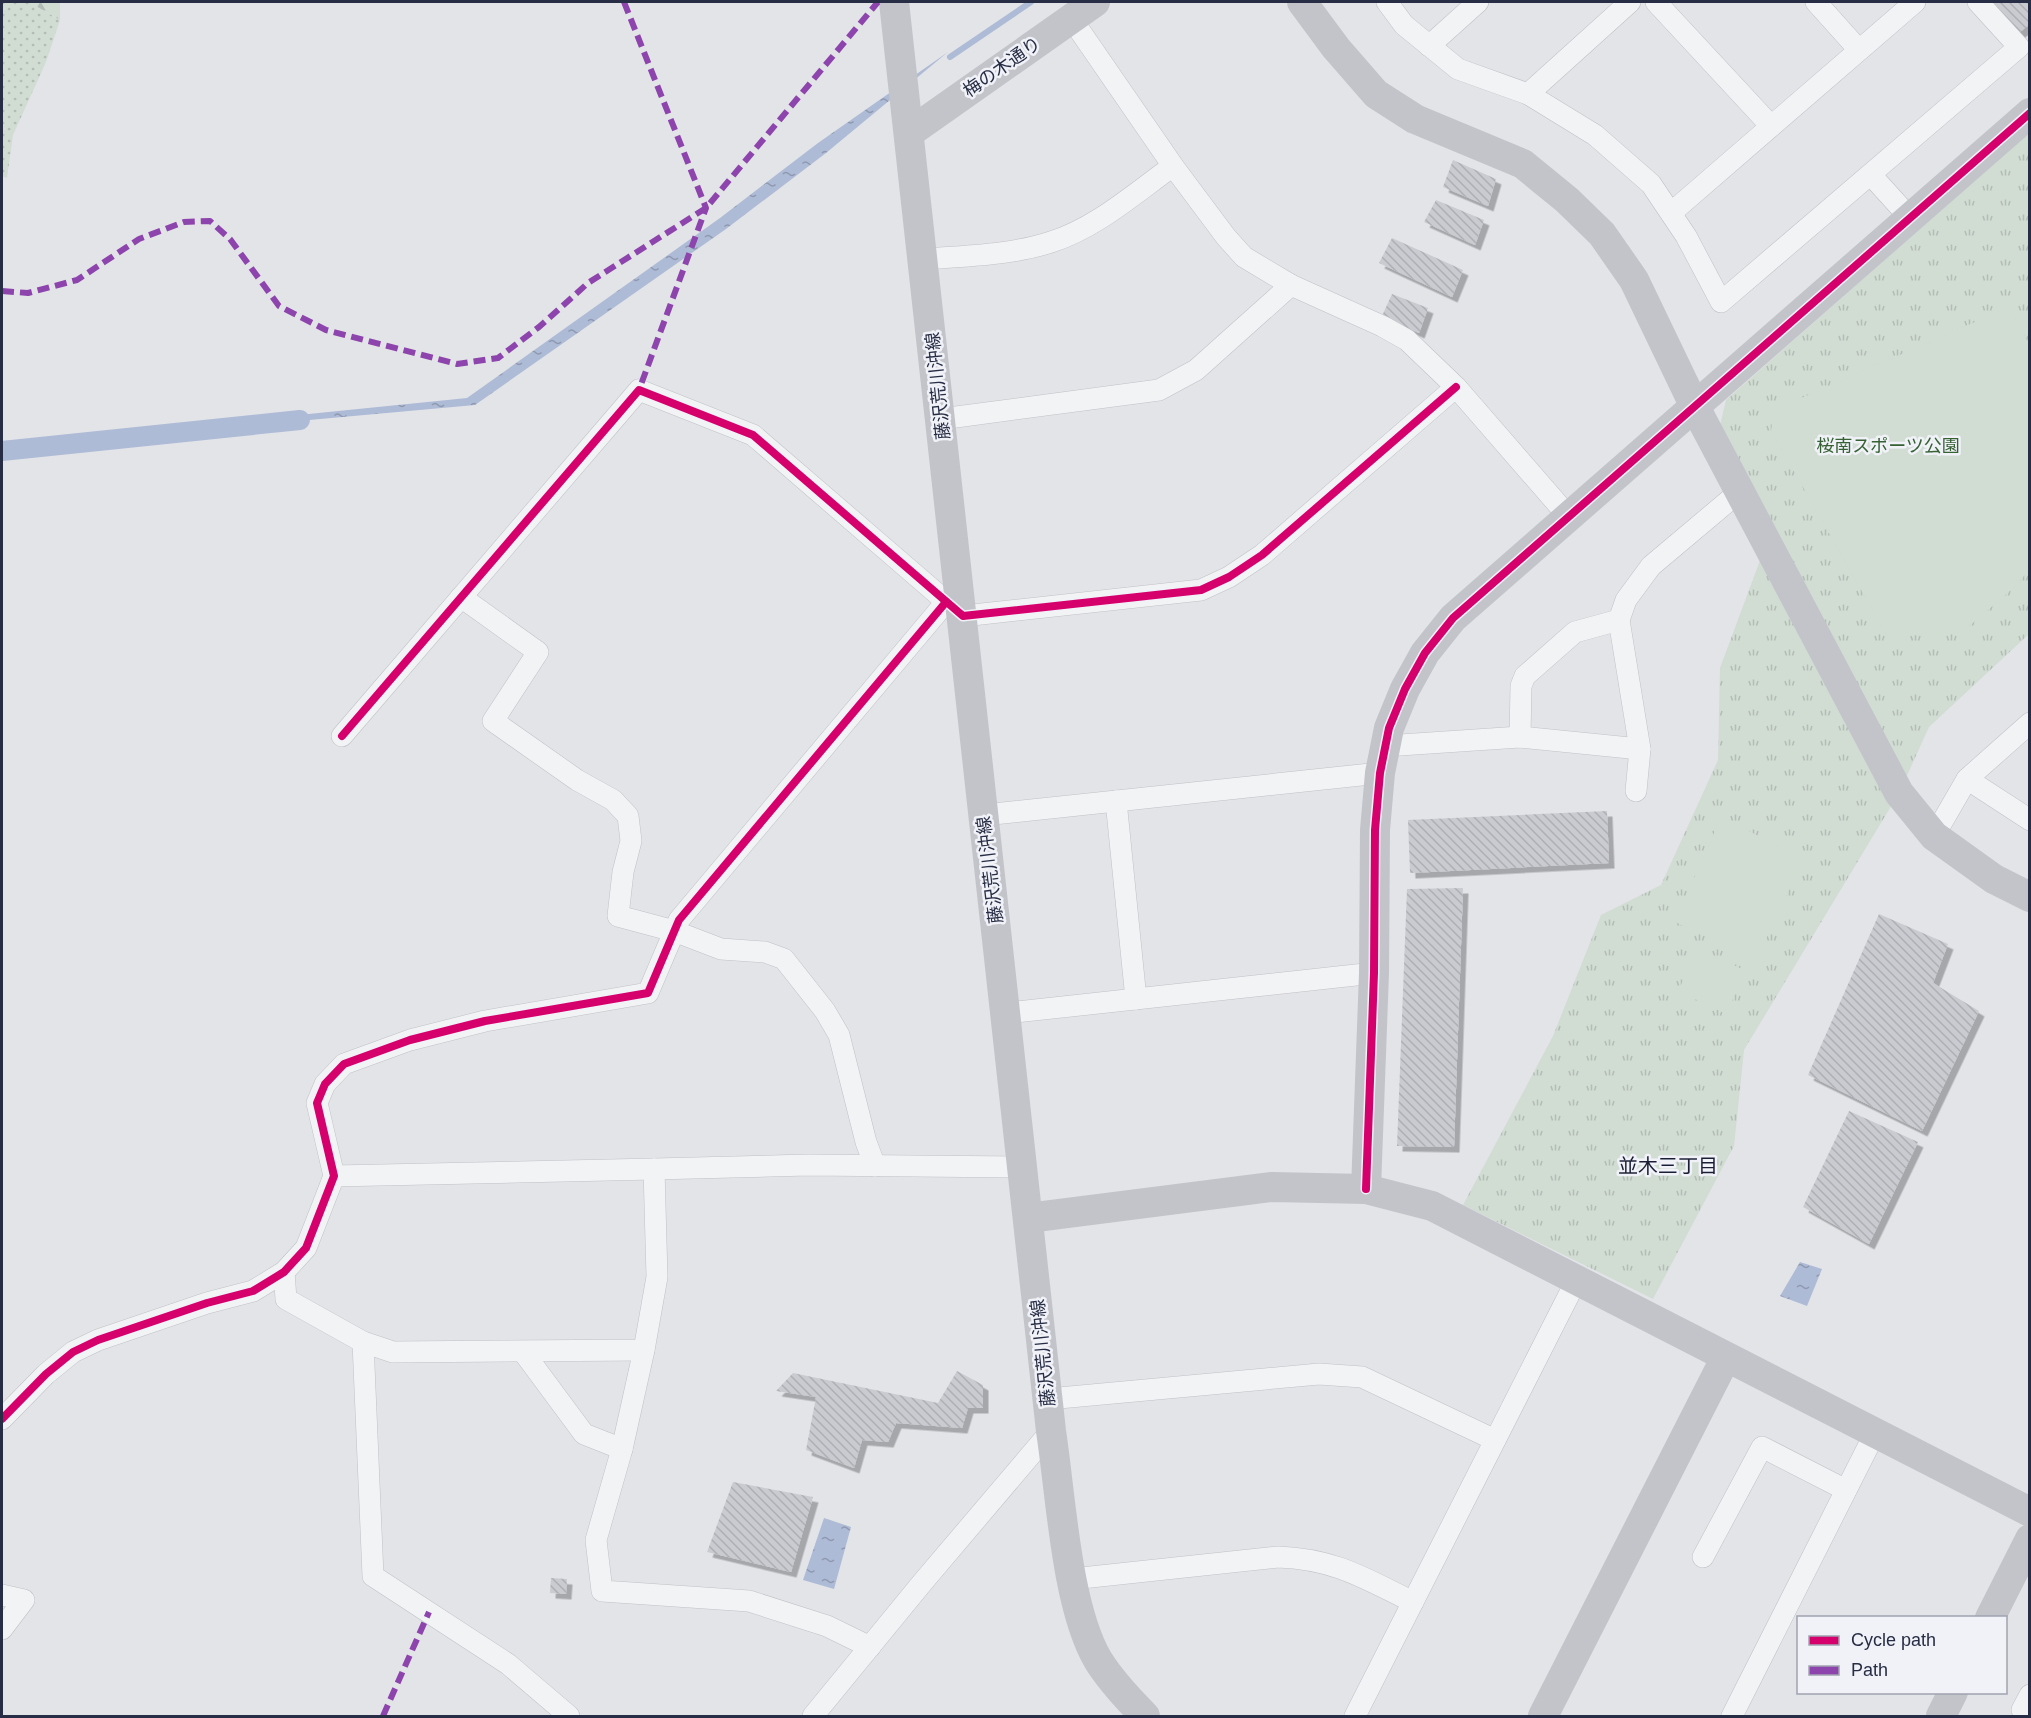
<svg xmlns="http://www.w3.org/2000/svg" width="2031" height="1718" viewBox="0 0 2031 1718" font-family="Arial,'Noto Sans JP',sans-serif">
	<defs>
		<pattern id="grass-dots" width="8" height="8" patternUnits="userSpaceOnUse" patternTransform="scale(1.5)"><rect width="8" height="8" fill="#d1dcd3"/><path d="M2 2h.1M6 6h.1" fill="none" stroke="#b3bdb6" stroke-width="1.8" stroke-linecap="round"/></pattern>
		<pattern id="forest-firs" width="22" height="20" patternUnits="userSpaceOnUse" patternTransform="scale(1.5)"><rect width="22" height="20" fill="#d1dcd3"/><path d="M5 1l3.5 6h-7zM16 11l3.5 6h-7z" fill="#b3bdb6"/></pattern>
		<pattern id="park-tufts" width="24" height="20" patternUnits="userSpaceOnUse" patternTransform="scale(1.5)"><rect width="24" height="20" fill="#d1dcd3"/><path d="M3 7l-1-3M5 7V3M7 7l1-3M15 17l-1-3M17 17v-4M19 17l1-3" fill="none" stroke="#b3bdb6"/></pattern>
		<pattern id="water-ripples" width="26" height="14" patternUnits="userSpaceOnUse" patternTransform="scale(1.5)"><rect width="26" height="14" fill="#aebbd6"/><path d="M2 4q2-2 4 0t4 0M15 11q2-2 4 0t4 0" fill="none" stroke="#8e98af"/></pattern>
		<pattern id="building-back-hatch" width="6" height="6" patternUnits="userSpaceOnUse" patternTransform="scale(1.5)"><rect width="6" height="6" fill="#cacbd0"/><path d="M-1 5l2 2M0 0l6 6M5-1l2 2" fill="none" stroke="#aeafb4"/></pattern>
		<filter id="shadow"><feDropShadow dx="5.5" dy="5.5" stdDeviation="0" flood-color="#0004"/></filter>
	</defs>
	<rect width="100%" height="100%" fill="#e3e4e8"/>
	<!-- grass -->
	<path fill="url(#grass-dots)" d="M2 2H29L60 20 46 62 13 135 7 178 2 176Z"/>
	<!-- forest -->
	<path fill="url(#forest-firs)" d="M29 2H60V20Z"/>
	<!-- park -->
	<path fill="url(#park-tufts)" d="M2029 132V634L1929 727 1899 793 1744 1050 1734 1146 1653 1299 1463 1205 1553 1036 1601 915 1661 885 1718 760 1720 668 1772 528 1718 434 1726 400Z"/>
	<!-- pitch -->
	<g fill="#d1dcd3">
		<path d="M2009 307 2029 344V569L2018 584 1967 628 1889 639 1771 431 1774 410Z"/>
		<path d="M1721 817 1804 859 1756 960 1675 922Z"/>
		<path d="M1698 948 1746 971 1726 1014 1678 991Z"/>
	</g>
	<!-- water -->
	<g fill="url(#water-ripples)">
		<path d="M948 52 826 153 726 229 475 405 2 448V445L467 398 720 218 818 143Z"/>
		<path d="M1800 1262 1822 1269 1807 1306 1780 1296Z"/>
		<path d="M824 1518 851 1527 834 1589 803 1580Z"/>
	</g>
	<g fill="none" stroke-linecap="round" stroke-linejoin="round">
		<!-- stream -->
		<path stroke="#aebbd6" stroke-width="6" d="M950 57 1031 2"/>
		<!-- canal -->
		<path stroke="#aebbd6" stroke-width="20" d="M2 451 300 420"/>
	</g>
	<!-- building -->
	<g fill="url(#building-back-hatch)" filter="url(#shadow)">
		<path d="M1993 2H2030V24L2016 35 1989 5Z"/>
		<path d="M1453 160 1496 179 1488 206 1443 187Z"/>
		<path d="M1436 200 1484 220 1475 245 1424 222Z"/>
		<path d="M1392 238 1463 270 1452 297 1379 263Z"/>
		<path d="M1392 294 1428 308 1419 333 1382 316Z"/>
		<path d="M1607 811 1609 863 1410 873 1408 820Z"/>
		<path d="M1463 888 1454 1147 1397 1146 1407 889Z"/>
		<path d="M1879 914 1948 944 1933 983 1979 1011 1922 1131 1808 1075Z"/>
		<path d="M1849 1111 1918 1142 1869 1244 1803 1207Z"/>
		<path d="M957 1371 983 1385V1408H968L962 1428 896 1423 888 1442 862 1440 854 1468 806 1450 816 1397 776 1391 793 1373 938 1403Z"/>
		<path d="M733 1482 813 1497 791 1572 707 1552Z"/>
		<path d="M551 1578 567 1579 566 1594 550 1593Z"/>
	</g>
	<g fill="none" stroke-linecap="round" stroke-linejoin="round">
		<defs>
			<g id="street">
				<path d="M1387 2 1404 25 1458 69 1528 94 1595 135 1651 184 1686 236 1721 302 2019 47 1978 2"/>
				<path d="M1656 2 1771 126"/>
				<path d="M1816 2 1859 50"/>
				<path d="M1071 18 1173 166 1226 237 1244 257 1291 285 1382 326 1407 340 1456 387 1568 516"/>
				<path d="M1429 46 1478 2"/>
				<path d="M1528 94 1630 2"/>
				<path d="M1871 175 1910 218"/>
				<path d="M1671 213 1915 2"/>
				<path d="M923 259C965 256 1012 255 1051 242 1096 228 1135 193 1173 166"/>
				<path d="M941 419 1159 390 1196 370 1291 285"/>
				<path d="M461 597 538 652 493 721 577 780 613 800 628 816 631 841 623 872 618 916 674 931 721 949 765 952 784 959 825 1011 839 1035 866 1142 875 1166"/>
				<path d="M342 736 639 390 753 435 963 616 1201 590 1229 577 1262 555 1456 387"/>
				<path d="M1520 737 1521 686 1525 676 1575 632 1619 620"/>
				<path d="M1385 746 1520 737 1640 749"/>
				<path d="M1967 779 2030 820"/>
				<path d="M1636 791 1640 749 1619 620 1626 600 1651 566 1739 492"/>
				<path d="M1116 801 1136 999"/>
				<path d="M984 815 1380 773"/>
				<path d="M1934 836 1967 779 2030 723"/>
				<path d="M1007 1013 1374 973"/>
				<path d="M334 1176 654 1169"/>
				<path d="M284 1272 286 1299 363 1342 393 1352 644 1350 657 1277 654 1169 808 1165 1023 1167"/>
				<path d="M363 1342 373 1576 508 1664 569 1716"/>
				<path d="M524 1353 584 1434 622 1449 596 1540 602 1591 749 1601 827 1626 870 1647"/>
				<path d="M1048 1399 1319 1374 1362 1377 1495 1440"/>
				<path d="M2 1419 46 1374 73 1352 98 1340 207 1303 253 1291 284 1272 306 1248 334 1176 317 1103 325 1084 344 1064 410 1040 485 1021 648 993 679 920 946 602"/>
				<path d="M622 1449 644 1350"/>
				<path d="M1703 1557 1762 1447 1846 1490"/>
				<path d="M1072 1579 1278 1557C1335 1559 1364 1578 1413 1602"/>
				<path d="M2 1595 24 1600 2 1629"/>
				<path d="M2030 1695 2022 1710 2030 1713"/>
				<path d="M813 1716 922 1583 1051 1431"/>
				<path d="M1355 1716 1576 1281"/>
				<path d="M1732 1716 1875 1433"/>
			</g>
		</defs>
		<!-- street casing -->
		<use href="#street" stroke="#c0c1c6" stroke-width="22"/>
		<!-- street -->
		<use href="#street" stroke="#f2f3f5" stroke-width="21"/>
		<!-- secondary -->
		<g stroke="#c3c4ca" stroke-width="30">
			<path d="M894 2 1051 1431C1061 1496 1066 1605 1098 1660 1111 1681 1128 1699 1145 1716"/>
			<path d="M1302 2 1336 48 1376 94 1415 119 1523 164 1567 200 1602 234 1634 280 1695 407 1899 793 1934 836 1994 879 2030 897"/>
			<path d="M909 133 1095 2"/>
			<path d="M1366 1189 1374 973 1375 830 1380 773 1389 728 1405 689 1425 653 1453 618 2030 113"/>
			<path d="M1028 1218 1272 1187 1366 1189 1432 1206 2030 1512"/>
			<path d="M1990 1618 2030 1539"/>
			<path d="M1543 1716 1726 1357"/>
			<path d="M1941 1716 1953 1692"/>
		</g>
		<!-- quiet -->
		<g stroke="#8e44ad" stroke-width="6" stroke-dasharray="12 6" stroke-linecap="butt">
			<path d="M624 2 706 208 639 390"/>
			<path d="M2 291 28 293 77 280 139 239 184 222 210 221 230 239 279 306 326 330 457 364 498 358 539 327 588 283 706 208 878 2"/>
			<path d="M383 1716 429 1612"/>
		</g>
		<defs>
			<g id="cycleway">
				<path d="M342 736 639 390 753 435 963 616 1201 590 1229 577 1262 555 1456 387"/>
				<path d="M1366 1189 1374 973 1375 830 1380 773 1389 728 1405 689 1425 653 1453 618 2030 113"/>
				<path d="M2 1419 46 1374 73 1352 98 1340 207 1303 253 1291 284 1272 306 1248 334 1176 317 1103 325 1084 344 1064 410 1040 485 1021 648 993 679 920 946 602"/>
			</g>
		</defs>
		<!-- cycleway casing -->
		<use href="#cycleway" stroke="#f0f2f8" stroke-width="11"/>
		<!-- cycleway -->
		<use href="#cycleway" stroke="#d6006c" stroke-width="8"/>
	</g>
	<g text-anchor="middle" stroke-width="5" stroke-linejoin="round" paint-order="stroke">
		<!-- street labels -->
		<g font-size="18" fill="#272d44" stroke="#f0f2f8">
			<text transform="translate(1002 67) rotate(-35)" y="6">梅の木通り</text>
			<text transform="translate(938 386) rotate(-96)" y="6">藤沢荒川沖線</text>
			<text transform="translate(990 870) rotate(-97)" y="6">藤沢荒川沖線</text>
			<text transform="translate(1043 1353) rotate(-96)" y="6">藤沢荒川沖線</text>
		</g>
		<!-- park labels -->
		<g font-size="18" fill="#356133" stroke="#f0f2f8">
			<text x="1888" y="452">桜南スポーツ公園</text>
		</g>
		<!-- neighbourhood labels -->
		<g font-size="20" fill="#1a1e34" stroke="#f0f2f8">
			<text x="1668" y="1173">並木三丁目</text>
		</g>
	</g>
	<!-- border -->
	<rect width="2031" height="1718" fill="none" stroke="#272d44" stroke-width="6"/>
	<!-- legend -->
	<rect x="1797" y="1616" width="210" height="78" fill="#f0f2f8" stroke="#a0a3b0" stroke-width="1.5"/>
	<rect x="1809" y="1636" width="30" height="9" fill="#d6006c" stroke="#a0a3b0" stroke-width="1.5"/>
	<text x="1851" y="1646" font-size="18" fill="#272d44">Cycle path</text>
	<rect x="1809" y="1666" width="30" height="9" fill="#8e44ad" stroke="#a0a3b0" stroke-width="1.5"/>
	<text x="1851" y="1676" font-size="18" fill="#272d44">Path</text>
</svg>
